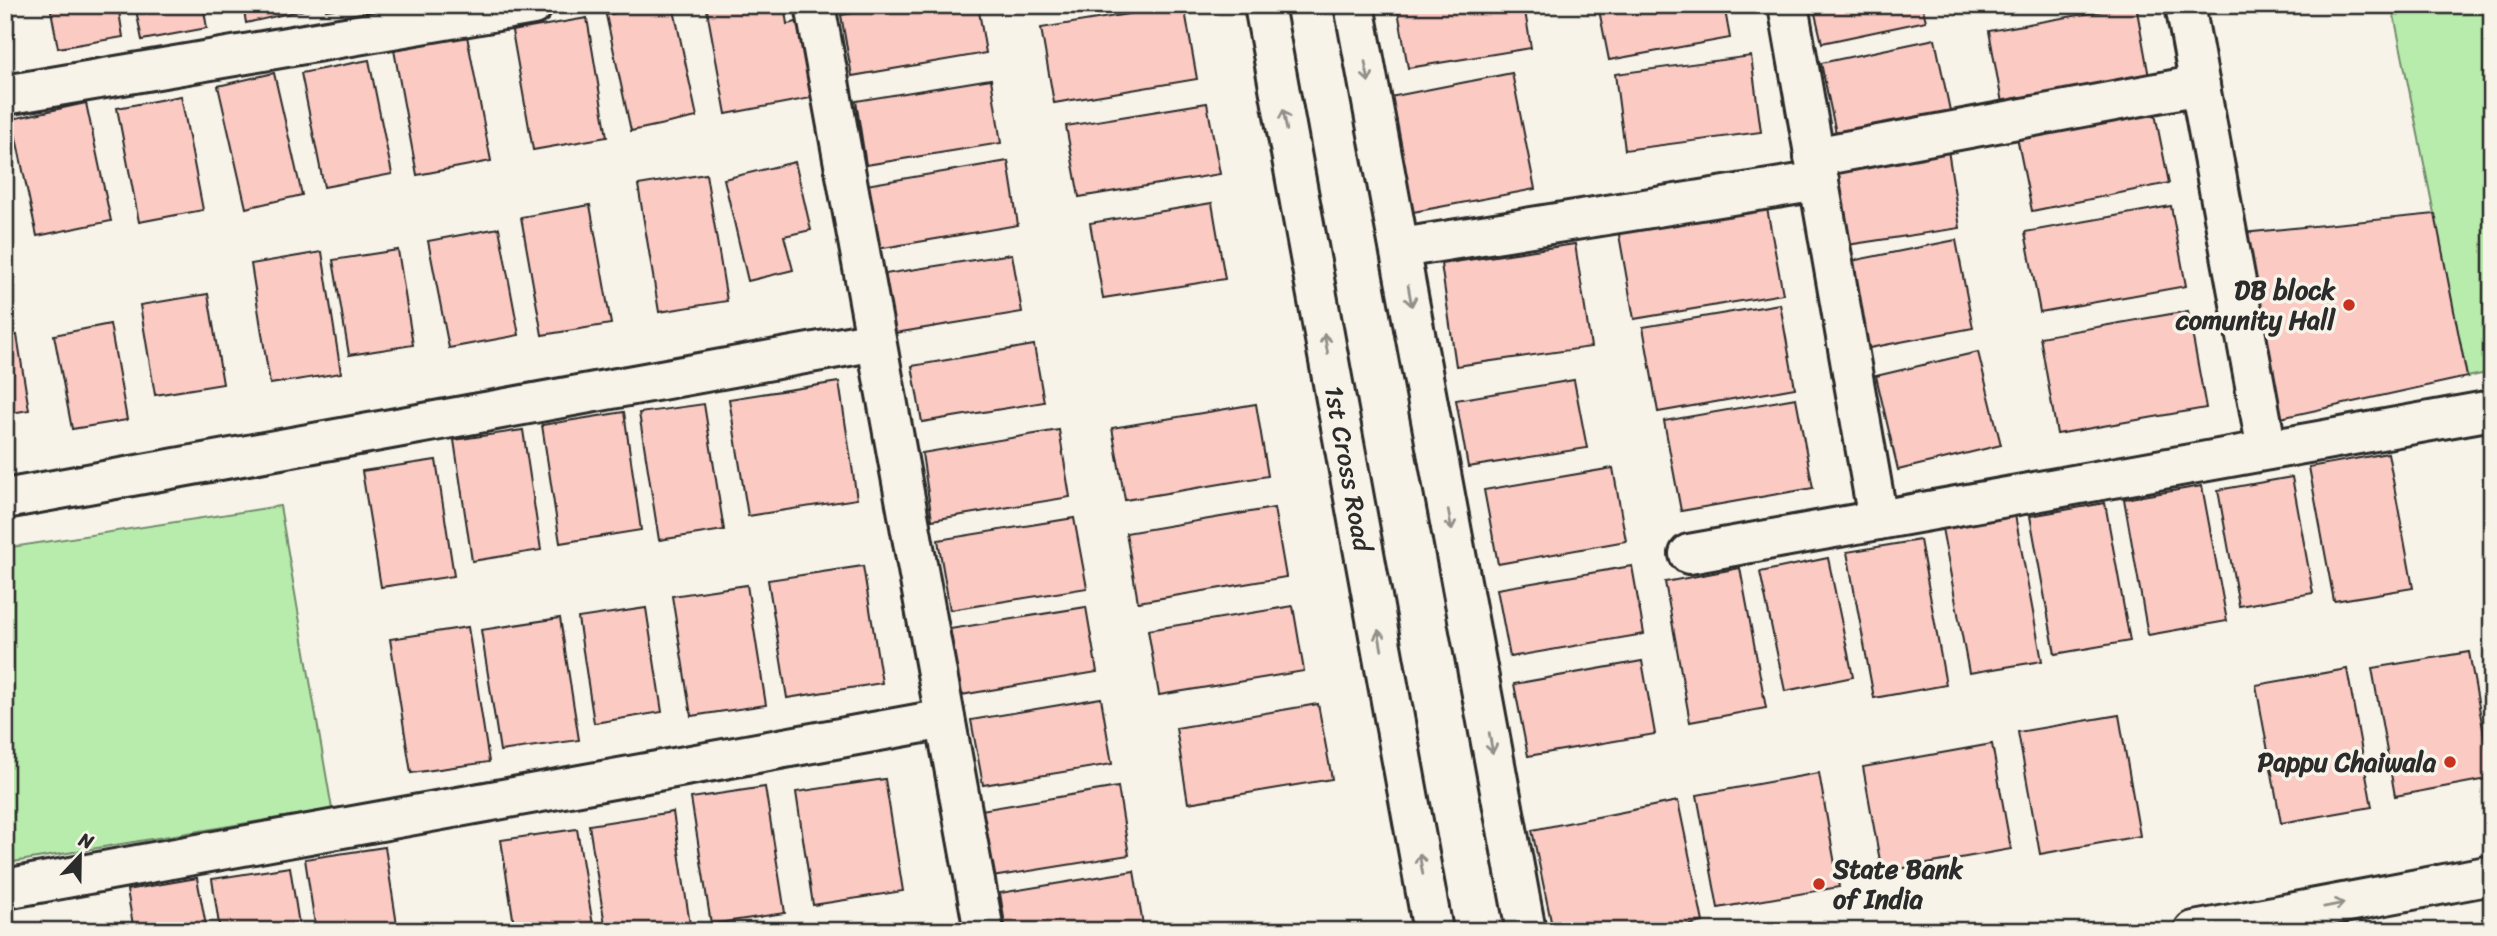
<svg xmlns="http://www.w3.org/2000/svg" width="2497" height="936" viewBox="0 0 2497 936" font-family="Sriracha,sans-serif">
	<rect width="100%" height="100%" fill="#f7f3e8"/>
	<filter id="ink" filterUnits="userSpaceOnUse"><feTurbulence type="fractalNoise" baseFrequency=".0143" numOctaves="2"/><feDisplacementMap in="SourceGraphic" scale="14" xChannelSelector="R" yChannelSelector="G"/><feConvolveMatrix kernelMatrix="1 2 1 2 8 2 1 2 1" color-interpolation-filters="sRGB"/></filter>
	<g filter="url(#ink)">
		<!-- green -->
		<g fill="#b8ecad" stroke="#728c6c" stroke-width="2">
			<path d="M2392 5H2492V372L2467 377Z"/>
			<path d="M280 506 332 809 13 862 5 823V548Z"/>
		</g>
		<!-- building -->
		<g fill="#facac3" stroke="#2b2b2b" stroke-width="2">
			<path d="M50 5H118L123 37 58 48Z"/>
			<path d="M135 5H203L207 28 142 40Z"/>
			<path d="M243 5H302L303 10 246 23Z"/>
			<path d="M325 5H360L326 10Z"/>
			<path d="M654 5H673L697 117 631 131 606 15Z"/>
			<path d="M706 5H784L787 24 806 20 821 96 726 114Z"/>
			<path d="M900 5H978L986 53 852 76 841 15Z"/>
			<path d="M1032 5H1067L1033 11Z"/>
			<path d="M1184 5 1197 79 1054 103 1041 28Z"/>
			<path d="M1397 5H1524L1531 48 1408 68Z"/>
			<path d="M1598 5H1724L1730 38 1609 60Z"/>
			<path d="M1813 5H1922L1926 21 1822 43Z"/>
			<path d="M1983 5H2029L1984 13Z"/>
			<path d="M2136 5 2151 88 2004 114 1989 31Z"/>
			<path d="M587 18 607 137 533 150 512 31Z"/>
			<path d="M5 24 13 61 5 63Z"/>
			<path d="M467 36 491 161 417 175 394 50Z"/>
			<path d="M1935 39 1953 125 1839 147 1821 63Z"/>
			<path d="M1751 56 1761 132 1625 150 1615 74Z"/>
			<path d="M369 60 392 174 324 187 301 73Z"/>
			<path d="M274 73 302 195 246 208 218 86Z"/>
			<path d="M1512 73 1535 189 1413 212 1390 97Z"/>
			<path d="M991 79 1001 143 866 165 856 101Z"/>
			<path d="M181 96 203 210 139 222 117 108Z"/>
			<path d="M86 103 111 221 37 236 12 119Z"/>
			<path d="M1207 103 1220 174 1079 197 1066 126Z"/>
			<path d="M2153 104 2169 183 2032 211 2016 132Z"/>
			<path d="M1948 150 1960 228 1840 246 1828 168Z"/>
			<path d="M1008 161 1018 225 877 249 866 185Z"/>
			<path d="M795 162 811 230 784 236 793 270 748 281 724 179Z"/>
			<path d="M706 174 727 301 659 312 638 185Z"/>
			<path d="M1212 203 1225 279 1103 298 1090 223Z"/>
			<path d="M1766 203 1783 294 1634 319 1618 229Z"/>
			<path d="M590 205 611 324 542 335 521 217Z"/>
			<path d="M2171 206 2186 286 2040 312 2025 232Z"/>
			<path d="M2435 214 2467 377 2267 421 2233 234Z"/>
			<path d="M499 228 519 335 449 348 428 241Z"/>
			<path d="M1956 240 1973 328 1864 349 1846 262Z"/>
			<path d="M1575 244 1591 347 1456 366 1441 264Z"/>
			<path d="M398 250 413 345 349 355 333 260Z"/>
			<path d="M322 252 341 373 270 384 251 264Z"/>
			<path d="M1012 254 1022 312 895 333 885 274Z"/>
			<path d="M208 294 223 384 155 395 140 305Z"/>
			<path d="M1780 304 1795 388 1658 412 1643 327Z"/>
			<path d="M2188 311 2206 408 2057 434 2040 337Z"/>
			<path d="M110 324 127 420 72 429 54 335Z"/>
			<path d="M17 335 29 410 5 414V337Z"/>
			<path d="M1034 345 1044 402 922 422 912 366Z"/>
			<path d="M1978 352 2001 445 1898 470 1876 376Z"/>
			<path d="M1574 380 1587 448 1468 467 1456 400Z"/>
			<path d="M839 382 857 499 748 516 729 399Z"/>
			<path d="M1796 398 1813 488 1681 511 1664 421Z"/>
			<path d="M704 404 724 530 659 540 639 413Z"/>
			<path d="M1256 404 1268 476 1125 500 1112 428Z"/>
			<path d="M624 412 641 530 560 543 542 425Z"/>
			<path d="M523 430 541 550 472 561 454 440Z"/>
			<path d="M1059 430 1070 497 932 520 922 453Z"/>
			<path d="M2388 453 2413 588 2334 601 2309 467Z"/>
			<path d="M436 460 454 576 381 587 362 471Z"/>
			<path d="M1613 468 1626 541 1498 564 1484 490Z"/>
			<path d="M2292 477 2313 593 2239 606 2218 490Z"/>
			<path d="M2202 486 2227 621 2148 635 2124 499Z"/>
			<path d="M2105 503 2130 641 2055 654 2030 516Z"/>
			<path d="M1274 508 1286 577 1138 602 1126 533Z"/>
			<path d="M2015 515 2042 661 1969 673 1942 528Z"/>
			<path d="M1074 518 1087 588 950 610 938 540Z"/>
			<path d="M1920 540 1946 685 1874 698 1847 552Z"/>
			<path d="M1828 558 1853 677 1785 691 1760 572Z"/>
			<path d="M863 566 882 683 787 698 768 580Z"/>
			<path d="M1632 566 1644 634 1510 657 1497 589Z"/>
			<path d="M1740 568 1766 708 1690 722 1665 582Z"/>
			<path d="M747 585 766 705 691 716 672 596Z"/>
			<path d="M1293 606 1304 671 1159 695 1148 630Z"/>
			<path d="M1086 607 1097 672 961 695 950 629Z"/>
			<path d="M646 608 662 712 594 723 578 618Z"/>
			<path d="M560 618 579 740 500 751 481 630Z"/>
			<path d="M468 627 489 762 411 773 390 639Z"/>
			<path d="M2469 652 2492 778 2395 796 2372 668Z"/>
			<path d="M1642 661 1655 734 1528 756 1514 684Z"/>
			<path d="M2347 669 2372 807 2281 823 2256 685Z"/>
			<path d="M1101 698 1112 764 983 785 971 720Z"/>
			<path d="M1318 704 1332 779 1188 803 1176 728Z"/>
			<path d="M2119 715 2140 836 2040 854 2018 732Z"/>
			<path d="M1992 744 2011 849 1882 872 1863 767Z"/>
			<path d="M1819 773 1839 887 1718 908 1697 795Z"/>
			<path d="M885 779 903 891 813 905 796 792Z"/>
			<path d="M765 787 785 913 711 924 691 798Z"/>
			<path d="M1118 787 1129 855 992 877 981 810Z"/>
			<path d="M1678 801 1703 922 1658 931H1553L1532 830Z"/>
			<path d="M673 812 691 931H606L589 825Z"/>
			<path d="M577 829 594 931H515L501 840Z"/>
			<path d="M385 847 398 931H316L305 859Z"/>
			<path d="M290 867 300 931H220L212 879Z"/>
			<path d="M1134 871 1144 931H1006L1000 893Z"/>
			<path d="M197 878 207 931H134L127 890Z"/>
		</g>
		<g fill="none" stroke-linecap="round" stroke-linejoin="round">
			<defs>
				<path id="pedestrian" d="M1814 157 2200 85"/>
				<g id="minor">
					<path d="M815 5 984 931"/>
					<path d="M1788 5 1878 520"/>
					<path d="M2185 5 2267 450"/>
					<path d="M5 95 533 5"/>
					<path d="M1401 248 1819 181"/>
					<path d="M5 499 876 341"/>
					<path d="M1689 554 2492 410"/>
					<path d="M5 889 945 719"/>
				</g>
				<g id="tertiary">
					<path id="s1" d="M1264 5 1433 931"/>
					<path d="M1354 5 1526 931"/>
				</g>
				<path id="secondary" d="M2194 931 2492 875"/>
			</defs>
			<!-- pedestrian casing -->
			<use href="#pedestrian" stroke="#2b2b2b" stroke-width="44"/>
			<!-- minor casing -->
			<use href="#minor" stroke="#2b2b2b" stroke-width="44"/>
			<!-- tertiary casing -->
			<use href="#tertiary" stroke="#2b2b2b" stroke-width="44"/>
			<!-- secondary casing -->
			<use href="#secondary" stroke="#2b2b2b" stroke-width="44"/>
			<!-- pedestrian -->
			<use href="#pedestrian" stroke="#f7f3e8" stroke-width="38"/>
			<!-- minor -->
			<use href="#minor" stroke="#f7f3e8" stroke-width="38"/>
			<!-- tertiary -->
			<use href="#tertiary" stroke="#f7f3e8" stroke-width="38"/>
			<!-- secondary -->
			<use href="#secondary" stroke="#f7f3e8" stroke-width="38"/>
		</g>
		<!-- one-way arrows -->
		<defs><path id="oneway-shaft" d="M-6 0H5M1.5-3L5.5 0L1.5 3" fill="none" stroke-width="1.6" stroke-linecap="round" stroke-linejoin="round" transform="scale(1.75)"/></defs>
		<g stroke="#918f8a">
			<use href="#oneway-shaft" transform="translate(1367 72) rotate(79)"/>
			<use href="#oneway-shaft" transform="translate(1285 120) rotate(-100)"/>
			<use href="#oneway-shaft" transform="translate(1410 296) rotate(80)"/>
			<use href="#oneway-shaft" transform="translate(1326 344) rotate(-100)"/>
			<use href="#oneway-shaft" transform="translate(1450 520) rotate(80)"/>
			<use href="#oneway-shaft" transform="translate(1380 640) rotate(-100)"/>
			<use href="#oneway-shaft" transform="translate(1491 743) rotate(80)"/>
			<use href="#oneway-shaft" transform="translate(1421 864) rotate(-100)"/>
			<use href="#oneway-shaft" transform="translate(2334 905) rotate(-11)"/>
		</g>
	</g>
	<!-- markers -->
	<g fill="#c8321e" stroke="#f7f3e8" stroke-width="2.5">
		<circle cx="2349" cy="305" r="7"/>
		<circle cx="2450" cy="762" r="7"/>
		<circle cx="1819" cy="884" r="7"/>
	</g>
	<g text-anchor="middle" stroke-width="7" stroke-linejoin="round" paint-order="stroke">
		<!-- poi labels -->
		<g font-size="26" font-weight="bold" fill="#2b2b2b" stroke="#f7f3e8" text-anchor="end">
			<text x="2335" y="299">DB block<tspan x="2335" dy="30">comunity Hall</tspan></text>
			<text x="2436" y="771">Pappu Chaiwala</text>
			<text x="1833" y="878" text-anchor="start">State Bank<tspan x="1833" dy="30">of India</tspan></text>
		</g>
		<!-- street labels -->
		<g font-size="26" fill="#2b2b2b" stroke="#f7f3e8">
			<text dy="9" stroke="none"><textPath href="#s1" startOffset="471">1st Cross Road</textPath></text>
		</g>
	</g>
	<!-- margin -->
	<rect width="2497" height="936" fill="none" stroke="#f7f3e8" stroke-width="28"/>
	<rect x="14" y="14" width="2469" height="908" fill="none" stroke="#2b2b2b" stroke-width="2.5" filter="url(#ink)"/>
	<!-- north arrow -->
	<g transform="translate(80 856) rotate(22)" stroke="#f7f3e8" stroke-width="5" paint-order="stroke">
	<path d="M0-5L12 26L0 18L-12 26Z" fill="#2b2b2b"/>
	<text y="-10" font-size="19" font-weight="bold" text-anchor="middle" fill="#2b2b2b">N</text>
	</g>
</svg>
